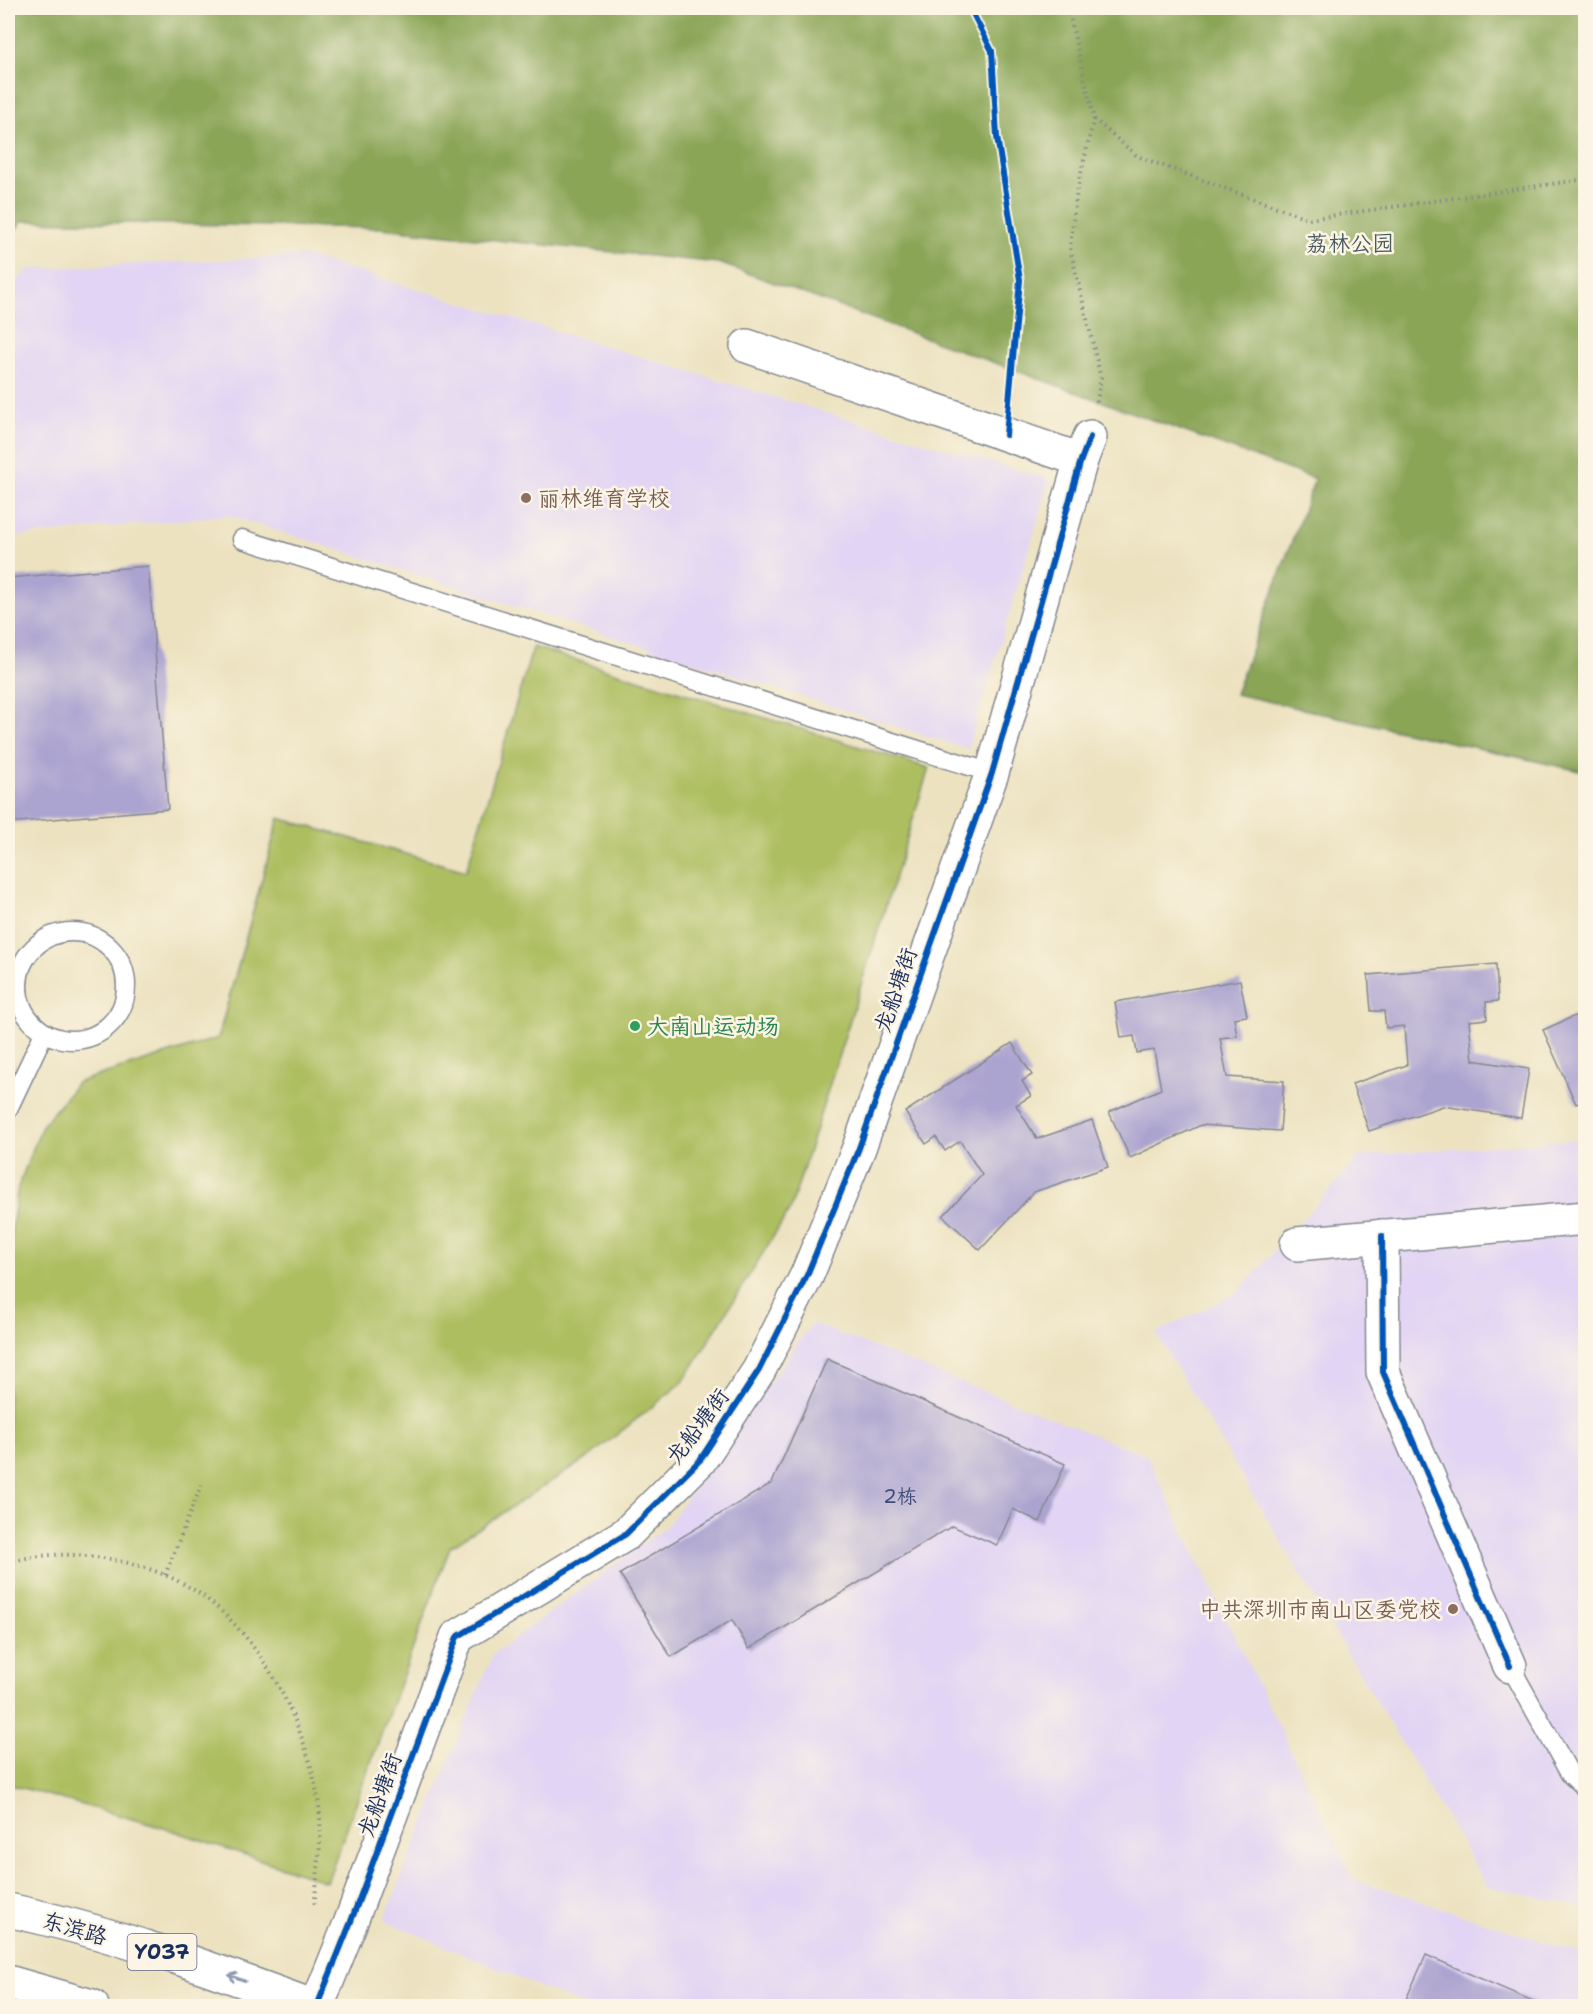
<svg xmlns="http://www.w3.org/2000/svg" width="1593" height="2014" viewBox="0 0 1593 2014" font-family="'Shantell Sans','LXGW WenKai TC',sans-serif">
	<rect width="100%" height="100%" fill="#fcf5e5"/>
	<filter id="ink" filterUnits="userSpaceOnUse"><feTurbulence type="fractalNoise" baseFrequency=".0167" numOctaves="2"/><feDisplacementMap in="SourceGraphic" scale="12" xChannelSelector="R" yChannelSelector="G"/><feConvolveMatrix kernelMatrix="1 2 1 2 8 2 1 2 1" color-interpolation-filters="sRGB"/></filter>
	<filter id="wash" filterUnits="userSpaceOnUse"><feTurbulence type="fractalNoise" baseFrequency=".008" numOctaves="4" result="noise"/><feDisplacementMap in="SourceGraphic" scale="24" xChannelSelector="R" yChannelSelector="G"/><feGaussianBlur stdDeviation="1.35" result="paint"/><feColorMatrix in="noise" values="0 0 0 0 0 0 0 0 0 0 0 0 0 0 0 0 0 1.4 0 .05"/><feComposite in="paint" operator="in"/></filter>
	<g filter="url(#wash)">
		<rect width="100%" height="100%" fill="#ece2c0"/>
		<!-- built -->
		<g fill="#e1d4f4">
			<path d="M306 256 1050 480 968 749 228 515 8 537V292L28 269Z"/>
			<path d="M1585 1139V1908L1487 1886 1156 1333 1237 1293 1360 1156Z"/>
			<path d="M812 1323 1147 1456 1353 1879 1585 1955V2006H584L384 1920 493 1654 666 1527Z"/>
		</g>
		<!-- green -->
		<path fill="#adbe61" stroke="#647660" stroke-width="1.5" d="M533 647 929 768 791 1208 683 1382 589 1457 450 1547 327 1882 171 1830 8 1784V1254L18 1187 42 1126 78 1082 218 1038 279 818 466 871Z"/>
		<!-- forest -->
		<path fill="#8aa557" stroke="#526a5a" stroke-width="1.5" d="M8 8H1585V772L1235 694 1315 479 719 263 380 228 22 221 8 240Z"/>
		<g id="blocks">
			<!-- building -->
			<g fill="#aca4d0">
				<path d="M148 566 168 809 8 823V578Z"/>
				<path d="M1496 964 1498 1001 1486 1002 1487 1019 1469 1021 1473 1060 1529 1069 1521 1118 1443 1106 1369 1131 1352 1084 1407 1065 1404 1026 1386 1028 1384 1011H1371L1368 975Z"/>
				<path d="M1240 980 1247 1016 1234 1018 1237 1036 1220 1038 1227 1077 1284 1081 1280 1131 1201 1125 1130 1158 1109 1112 1161 1089 1154 1050 1137 1053 1134 1036 1121 1038 1115 1002Z"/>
				<path d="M1586 1011V1100L1576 1104 1543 1030Z"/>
				<path d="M1012 1043 1032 1075 1022 1081 1031 1096 1016 1105 1037 1139 1092 1120 1108 1167 1034 1192 980 1250 943 1216 982 1175 960 1141 945 1151 936 1137 926 1144 905 1112Z"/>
				<path d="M827 1359 1065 1464 1040 1522 1013 1509 997 1545 952 1526 749 1649 732 1620 671 1657 620 1574 772 1483Z"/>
				<path d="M1426 1955 1544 2006H1403Z"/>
			</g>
		</g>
	</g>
	<g filter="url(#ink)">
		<use href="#blocks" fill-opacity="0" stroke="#84888f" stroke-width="1.5"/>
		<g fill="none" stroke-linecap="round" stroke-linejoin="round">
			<defs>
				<g id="lane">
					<path d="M242 539 992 773"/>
					<circle cx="72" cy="986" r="54"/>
					<path d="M8 1109 44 1033"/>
					<path d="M1510 1666 1570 1774 1586 1789"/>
				</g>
				<g id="street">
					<path d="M747 346 1081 460"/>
					<path d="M1382 1236 1383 1372 1510 1666"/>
					<path d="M1297 1244 1586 1218"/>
					<path d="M317 2006 350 1924 457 1637 626 1534 700 1460 759 1370 807 1275 859 1148 992 773 1081 460 1090 437"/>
				</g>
				<g id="primary">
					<path d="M8 1910C112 1932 212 1969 312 2006"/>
					<path d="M8 1982 92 2006"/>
				</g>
			</defs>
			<!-- lane casing -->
			<use href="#lane" stroke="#84888f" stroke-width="21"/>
			<!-- street casing -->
			<use href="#street" stroke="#84888f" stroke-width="36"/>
			<!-- primary casing -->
			<use href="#primary" stroke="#84888f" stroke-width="36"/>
			<!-- path -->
			<g stroke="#84888f" stroke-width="4" stroke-dasharray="1.5 4.5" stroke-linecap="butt">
				<path d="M1068 8 1094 119 1077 189 1070 248 1101 378 1097 402"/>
				<path d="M1094 119 1137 156 1309 219 1586 179"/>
				<path d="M8 1563C38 1553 71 1553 102 1558 136 1563 171 1574 200 1594 262 1637 306 1725 318 1799 324 1832 317 1874 314 1908"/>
				<path d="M165 1575 203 1481"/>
			</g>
			<!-- lane -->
			<use href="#lane" stroke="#fff" stroke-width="18"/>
			<!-- street -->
			<use href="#street" stroke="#fff" stroke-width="33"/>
			<!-- primary -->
			<use href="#primary" stroke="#fff" stroke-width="33"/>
			<defs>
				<g id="cycleway">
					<path d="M970 8 992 51 997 137 1020 280 1006 435"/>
					<path d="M1382 1236 1383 1372 1510 1666"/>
					<path d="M317 2006 350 1924 457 1637 626 1534 700 1460 759 1370 807 1275 859 1148 992 773 1081 460 1090 437"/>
				</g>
			</defs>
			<!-- cycleway casing -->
			<use href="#cycleway" stroke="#fcf5e5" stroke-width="10"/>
			<!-- cycleway -->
			<use href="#cycleway" stroke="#0057b8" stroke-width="6"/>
		</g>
		<!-- one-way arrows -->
		<defs><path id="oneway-shaft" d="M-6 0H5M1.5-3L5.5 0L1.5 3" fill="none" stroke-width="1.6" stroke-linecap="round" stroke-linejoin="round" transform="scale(1.5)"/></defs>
		<use stroke="#8d97ae" href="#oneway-shaft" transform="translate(237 1978) rotate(-159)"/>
	</g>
	<!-- markers -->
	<g fill="#8d6e63" stroke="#fcf5e5" stroke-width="2">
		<circle cx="526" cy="498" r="6"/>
		<circle cx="1453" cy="1609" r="6"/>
	</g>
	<circle fill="#2e9e5b" stroke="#fcf5e5" stroke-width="2" cx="635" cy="1026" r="6"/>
	<g text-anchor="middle" stroke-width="5" stroke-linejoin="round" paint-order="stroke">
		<!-- number labels -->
		<g font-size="20" fill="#3f4c7a">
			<text x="900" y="1503">2栋</text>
		</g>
		<!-- shield labels -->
		<rect fill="#fcf5e5" stroke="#5e6a86" stroke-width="1.5" x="127.5" y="1934" width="69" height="36" rx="4.5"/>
		<g font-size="21" font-weight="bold" fill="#1b2f5e">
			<text x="162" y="1959">Y037</text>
		</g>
		<!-- park labels -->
		<g font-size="22" fill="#475a5f" stroke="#fcf5e5">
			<text x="1350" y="251">荔林公园</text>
		</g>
		<!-- education labels -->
		<g font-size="22" fill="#785e54" stroke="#fcf5e5" text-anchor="start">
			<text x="538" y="506">丽林维育学校</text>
			<text x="1441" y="1617" text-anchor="end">中共深圳市南山区委党校</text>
		</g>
		<!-- street labels -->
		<g font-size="22" fill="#1b2f5e" stroke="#fcf5e5">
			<text transform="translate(895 990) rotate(-71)" y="8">龙船塘街</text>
			<text transform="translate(697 1426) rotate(-53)" y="8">龙船塘街</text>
			<text transform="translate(379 1795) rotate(-70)" y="8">龙船塘街</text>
			<text transform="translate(75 1928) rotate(16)" y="8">东滨路</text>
		</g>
		<!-- leisure labels -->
		<g font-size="22" fill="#27864d" stroke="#fcf5e5" text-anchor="start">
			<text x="647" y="1034">大南山运动场</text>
		</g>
	</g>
	<!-- margin -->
	<rect width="1593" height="2014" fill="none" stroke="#fcf5e5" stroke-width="30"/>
</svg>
